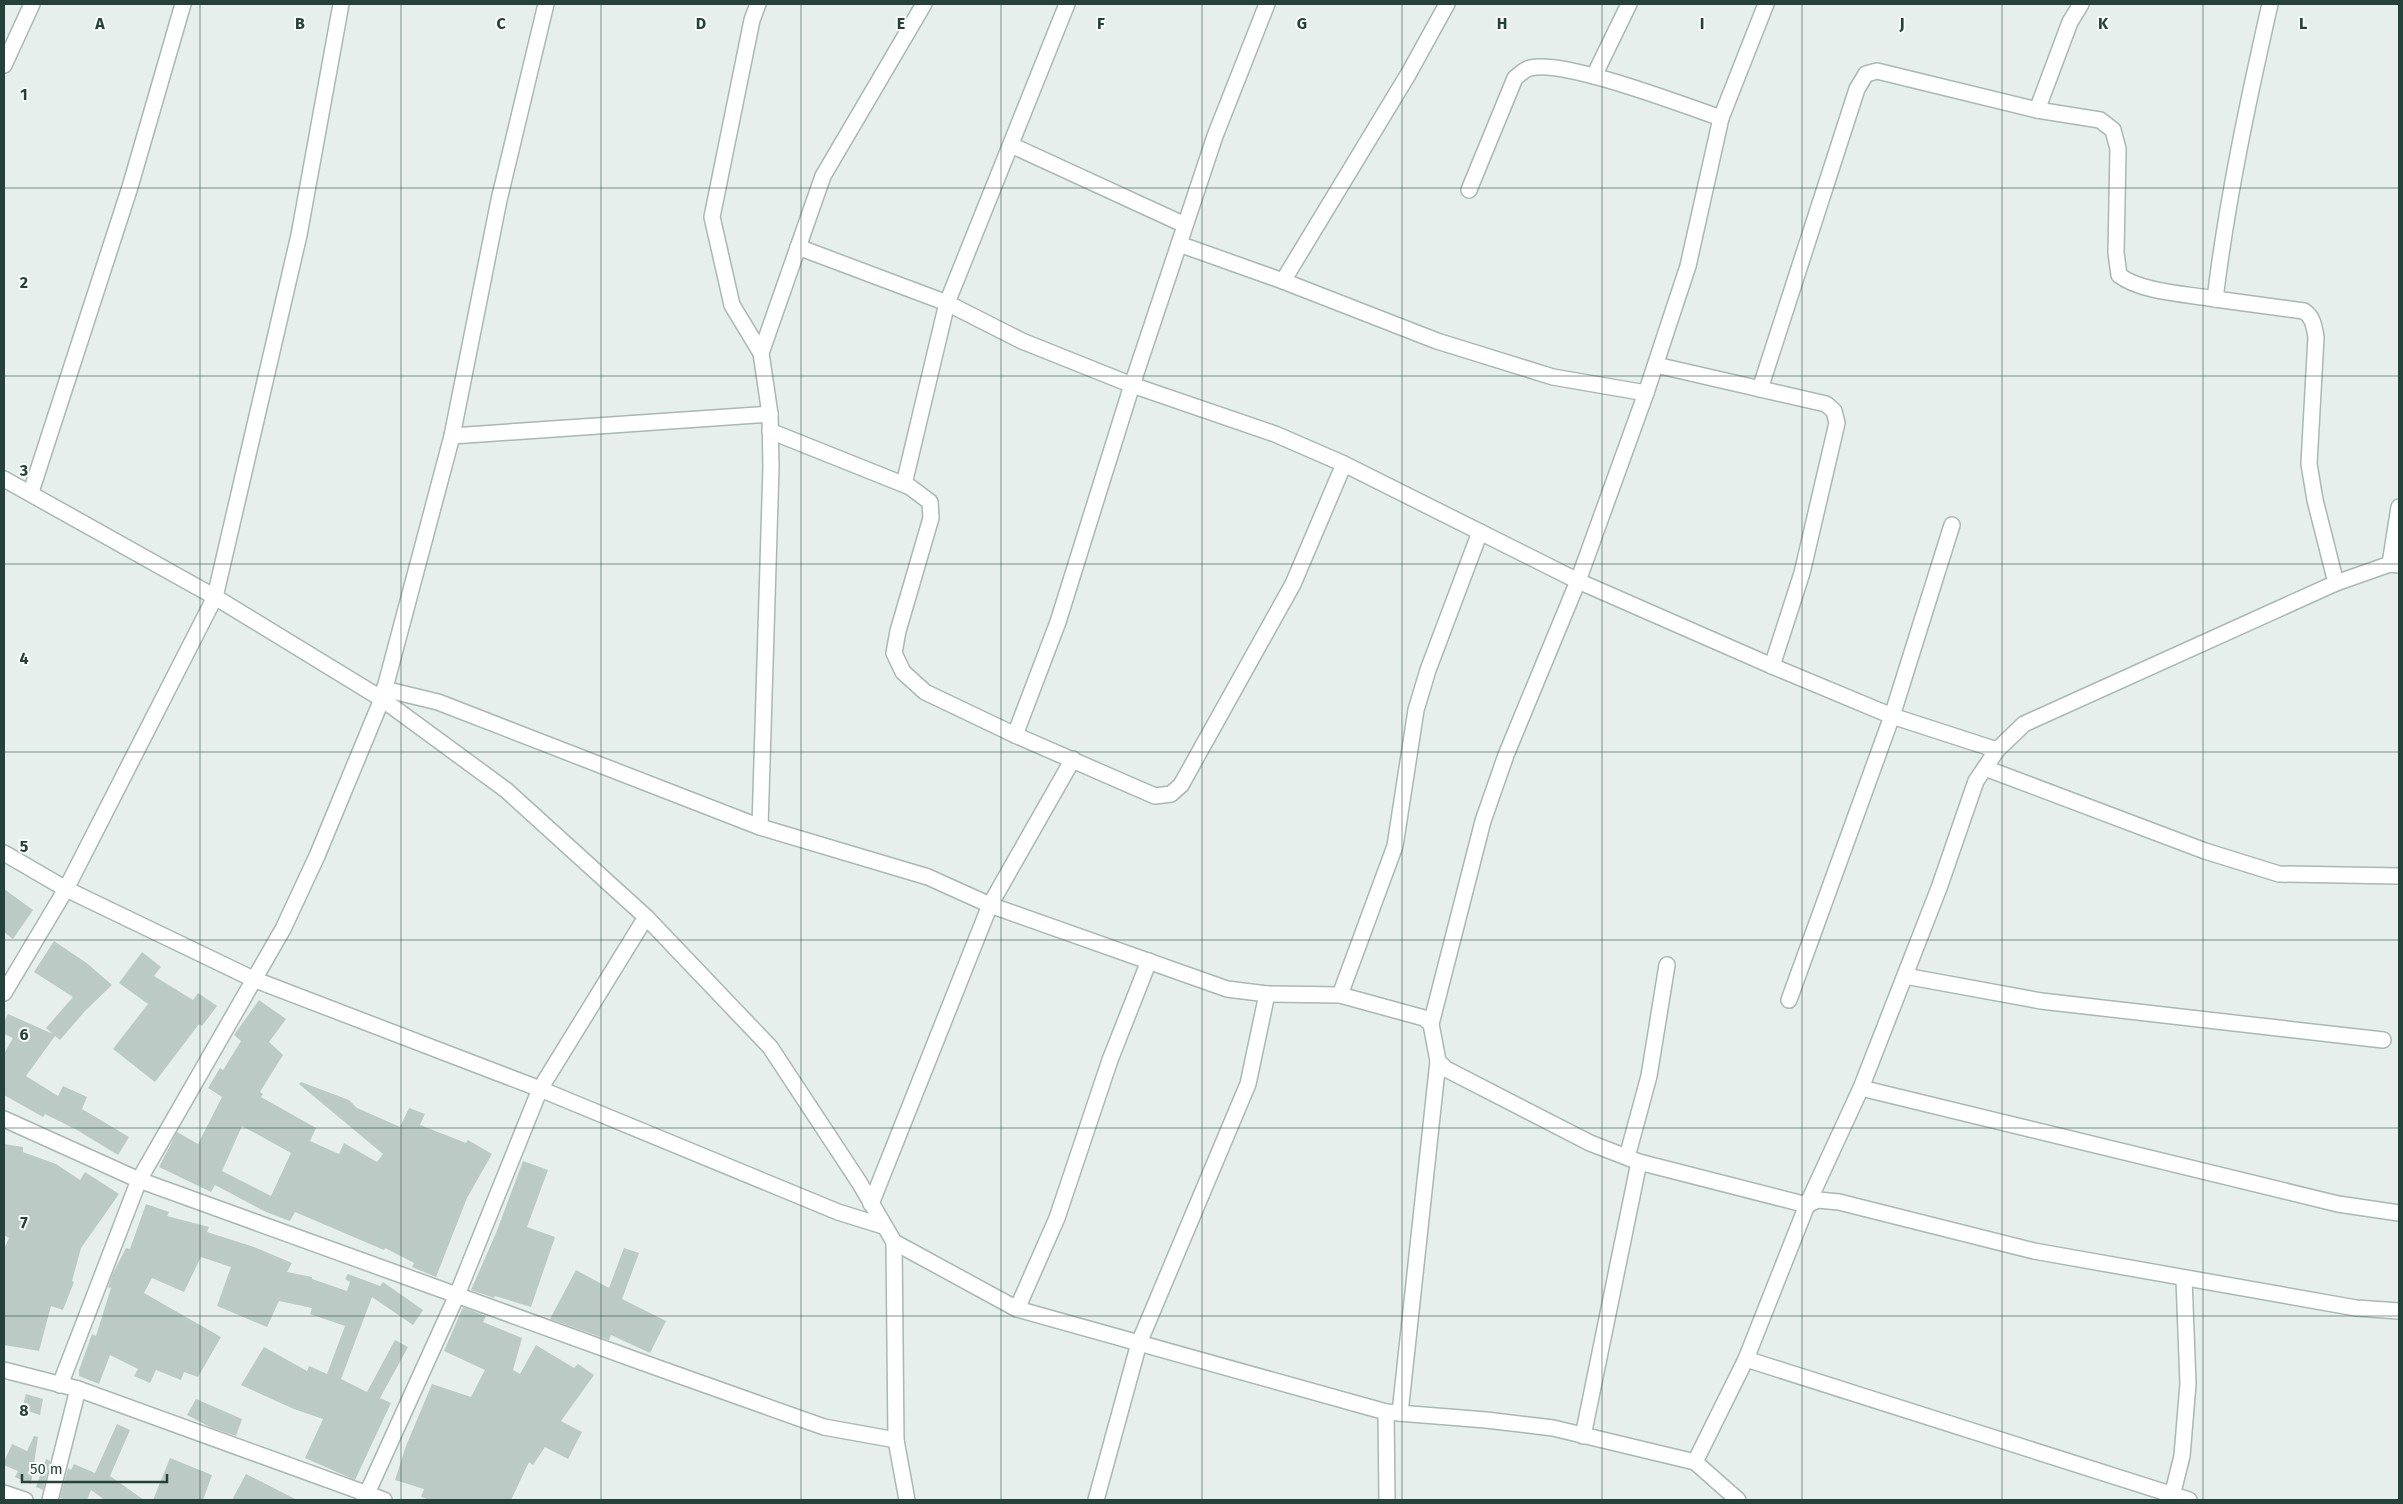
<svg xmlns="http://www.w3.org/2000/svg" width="2403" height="1504" viewBox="0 0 2403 1504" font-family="'Fira Sans',sans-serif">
	<rect width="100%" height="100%" fill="#e6efeb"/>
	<!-- building -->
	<g fill="#bbcac4" fill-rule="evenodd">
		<path d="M4 889 33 910 13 939 4 932Z"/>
		<path d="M54 941 88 964 112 985 85 1011 60 1040 55 1036 26 1076 58 1096 63 1086 87 1097 82 1109 129 1137 118 1155 77 1130 45 1114 43 1117 4 1095V1054L13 1038 4 1034V1022L8 1014 53 1034 46 1028 73 997 34 972Z"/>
		<path d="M142 952 161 967 154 976 193 1000 198 993 217 1006 202 1026 199 1024 155 1082 113 1049 148 1004 119 983Z"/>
		<path d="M259 1000 286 1019 269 1042 283 1055 260 1092 263 1094 261 1097 316 1128 310 1141 339 1154 344 1143 377 1162 383 1154 299 1084 301 1082 349 1100 357 1108 400 1127 409 1108 425 1114 420 1125 466 1143 468 1140 492 1154 467 1198 436 1277 412 1267 414 1263 385 1248 384 1250 295 1212 290 1221 266 1212 215 1185 211 1192 159 1167 177 1132 198 1144 222 1097 208 1088 220 1068 223 1070 241 1041 234 1035ZM242 1126 291 1153 271 1196 222 1171Z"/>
		<path d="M4 1144 23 1147V1152L56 1164 80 1180 85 1172 119 1194 81 1248 72 1281 74 1282 63 1310 51 1306 39 1351 4 1345V1249L9 1238 4 1235Z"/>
		<path d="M523 1161 548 1170 527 1227 555 1237 531 1307 495 1296 494 1298 471 1290 496 1233Z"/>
		<path d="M146 1204 169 1212 167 1216 209 1227 207 1232 254 1247 292 1263 287 1272 312 1277V1279L347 1291 350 1282 345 1279 348 1274 380 1286 383 1282 423 1310 413 1325 372 1297 341 1379 367 1392 395 1340 408 1347 380 1398 391 1403 355 1480 305 1458 323 1419 294 1409 241 1385 264 1347 307 1371 309 1366 327 1374 345 1326 310 1314 312 1308 279 1301 267 1327 217 1306 231 1267 201 1257 184 1292 152 1278 144 1293 221 1337 198 1377 184 1372 181 1380 156 1370 150 1383 134 1376 138 1369 110 1355 99 1384 79 1376V1370L92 1334 96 1336 111 1288 108 1287 113 1273 126 1248 130 1249Z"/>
		<path d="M624 1248 639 1253 622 1299 666 1321 650 1353 611 1335 609 1340 550 1319 576 1270 609 1288Z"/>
		<path d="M463 1307 486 1316 483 1322 522 1338 513 1370 520 1374 536 1345 574 1368 578 1364 594 1375 561 1421 582 1432 568 1459 545 1447 533 1465 529 1462 511 1500H430L421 1497 424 1489 395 1480 406 1446 432 1384 471 1397 485 1370 444 1351Z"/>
		<path d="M26 1394 43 1399 40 1415 22 1409Z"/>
		<path d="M196 1399 242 1419 236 1436 212 1428 187 1415Z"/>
		<path d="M117 1424 130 1430 110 1476 144 1500H105L91 1490 87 1500H66L60 1498 68 1468 71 1470 74 1464 95 1473Z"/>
		<path d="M34 1436 38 1437 31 1484 15 1477 18 1471 4 1465V1462L12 1444 27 1451Z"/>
		<path d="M170 1458 212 1475 203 1500H153Z"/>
		<path d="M46 1459 50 1461 43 1490 36 1487Z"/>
		<path d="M246 1474 297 1500H232Z"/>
	</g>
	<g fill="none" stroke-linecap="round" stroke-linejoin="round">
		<defs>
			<g id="minor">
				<path d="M758 4 752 20 712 217 732 305 761 353 770 414 771 467 760 827"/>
				<path d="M4 65 32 4"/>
				<path d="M1594 76 1629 4"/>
				<path d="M2037 110 2070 22 2081 4"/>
				<path d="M1011 145 1185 225"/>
				<path d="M1469 190 1515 78C1519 75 1525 69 1530 68 1564 59 1683 105 1721 118"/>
				<path d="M1179 244 1283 281 1437 341 1553 377 1646 393"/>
				<path d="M798 247 947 303 1022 341 1132 385 1275 434 1344 464 1578 581 1772 666 1892 716 1997 750"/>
				<path d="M1283 281 1409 73 1447 4"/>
				<path d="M2215 299 2304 311C2313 317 2314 326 2316 337L2309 464 2315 500 2336 583"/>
				<path d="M761 353 823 176 924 4"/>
				<path d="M1656 365 1826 404 1834 411 1837 423 1802 573 1772 666"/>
				<path d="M1760 389 1857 89 1866 74 1877 71 2037 110 2100 120 2113 130 2118 149 2116 253 2119 275C2140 292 2187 294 2215 299 2227 200 2248 101 2270 4"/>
				<path d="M770 431 910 487 930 502 931 518 898 631 894 653 903 672 925 692 1015 735 1155 796 1171 794 1181 785 1293 584 1344 464"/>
				<path d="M452 436 770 414"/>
				<path d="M904 484 947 303 1067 4"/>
				<path d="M31 492 130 187 183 4"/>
				<path d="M2390 564 2399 507"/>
				<path d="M384 689 438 702 760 827 928 877 990 905 1227 989 1267 994 1340 995 1424 1018 1431 1024 1438 1061 1446 1069 1590 1143 1639 1162 1807 1205 1818 1200 1839 1202 2034 1251 2356 1308 2399 1311"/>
				<path d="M1015 735 1058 622 1132 385 1215 136 1267 4"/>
				<path d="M1985 768 2205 851 2279 874 2399 876"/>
				<path d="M4 853 66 889 253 979 540 1089 838 1212 883 1226"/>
				<path d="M1905 976 2041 1001 2383 1040"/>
				<path d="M4 993 66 889 215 597 299 235 341 4"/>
				<path d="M1340 995 1395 846 1416 710 1428 670 1480 532"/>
				<path d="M1789 1000 1892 716 1952 525"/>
				<path d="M1431 1024 1483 821 1506 755 1578 581 1646 393 1688 266 1721 118 1766 4"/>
				<path d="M1861 1088 2338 1204 2399 1213"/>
				<path d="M4 1119 139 1180 647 1364 824 1427 896 1440"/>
				<path d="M1627 1157 1649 1076 1667 965"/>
				<path d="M871 1204 990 905 1073 759"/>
				<path d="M894 1242 896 1440 907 1500"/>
				<path d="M1017 1309 1057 1218 1110 1060 1149 961"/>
				<path d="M1746 1359 2189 1500"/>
				<path d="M4 1370 78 1389 384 1500"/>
				<path d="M60 1385 139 1180 283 929 317 856 382 699 452 436 499 200 546 4"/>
				<path d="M1386 1412 1387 1500"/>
				<path d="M1400 1413 1438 1061"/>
				<path d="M1583 1436 1639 1162"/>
				<path d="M1695 1462 1738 1500"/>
				<path d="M4 1493 25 1500"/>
				<path d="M50 1500 78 1389"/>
				<path d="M364 1500 457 1295 540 1089 646 917"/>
				<path d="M1096 1500 1139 1343 1248 1084 1267 994"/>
				<path d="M2171 1500 2182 1456 2188 1384 2184 1279"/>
			</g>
			<path id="tertiary" d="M4 479 215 597 382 699 506 790 646 917 770 1047 859 1182 894 1242 1017 1309 1386 1412 1486 1420 1553 1428 1695 1462 1746 1359 1807 1205 1861 1088 1939 888 1976 781 1997 750 2024 724 2336 583 2390 564 2399 565"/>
		</defs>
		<!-- minor casing -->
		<use href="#minor" stroke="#a8b8b2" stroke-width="18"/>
		<!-- tertiary casing -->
		<use href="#tertiary" stroke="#a8b8b2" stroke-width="18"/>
		<!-- minor -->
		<use href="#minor" stroke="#fff" stroke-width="15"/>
		<!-- tertiary -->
		<use href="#tertiary" stroke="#fff" stroke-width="15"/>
	</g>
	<!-- grid -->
	<path fill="none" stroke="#24423a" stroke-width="1" stroke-opacity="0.55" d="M200 4V1500M401 4V1500M601 4V1500M801 4V1500M1001 4V1500M1202 4V1500M1402 4V1500M1602 4V1500M1802 4V1500M2002 4V1500M2203 4V1500M4 188H2399M4 376H2399M4 564H2399M4 752H2399M4 940H2399M4 1128H2399M4 1316H2399"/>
	<g font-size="16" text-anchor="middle" font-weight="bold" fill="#24423a" stroke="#f7fbf9" stroke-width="4" stroke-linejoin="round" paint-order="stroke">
		<text x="100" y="29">A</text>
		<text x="300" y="29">B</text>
		<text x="501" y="29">C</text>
		<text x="701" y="29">D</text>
		<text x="901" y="29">E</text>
		<text x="1101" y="29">F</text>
		<text x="1302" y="29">G</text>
		<text x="1502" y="29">H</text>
		<text x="1702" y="29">I</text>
		<text x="1902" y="29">J</text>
		<text x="2103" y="29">K</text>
		<text x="2303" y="29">L</text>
		<text x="24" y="100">1</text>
		<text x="24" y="288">2</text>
		<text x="24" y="476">3</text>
		<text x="24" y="664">4</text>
		<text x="24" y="852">5</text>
		<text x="24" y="1040">6</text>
		<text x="24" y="1228">7</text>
		<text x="24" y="1416">8</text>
	</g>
	<!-- border -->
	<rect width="2403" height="1504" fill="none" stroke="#24423a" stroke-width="10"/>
	<!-- scale -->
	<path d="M22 1474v8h145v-8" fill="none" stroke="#24423a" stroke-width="2.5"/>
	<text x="30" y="1474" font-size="15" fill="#24423a" stroke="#f7fbf9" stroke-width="4" paint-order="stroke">50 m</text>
</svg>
